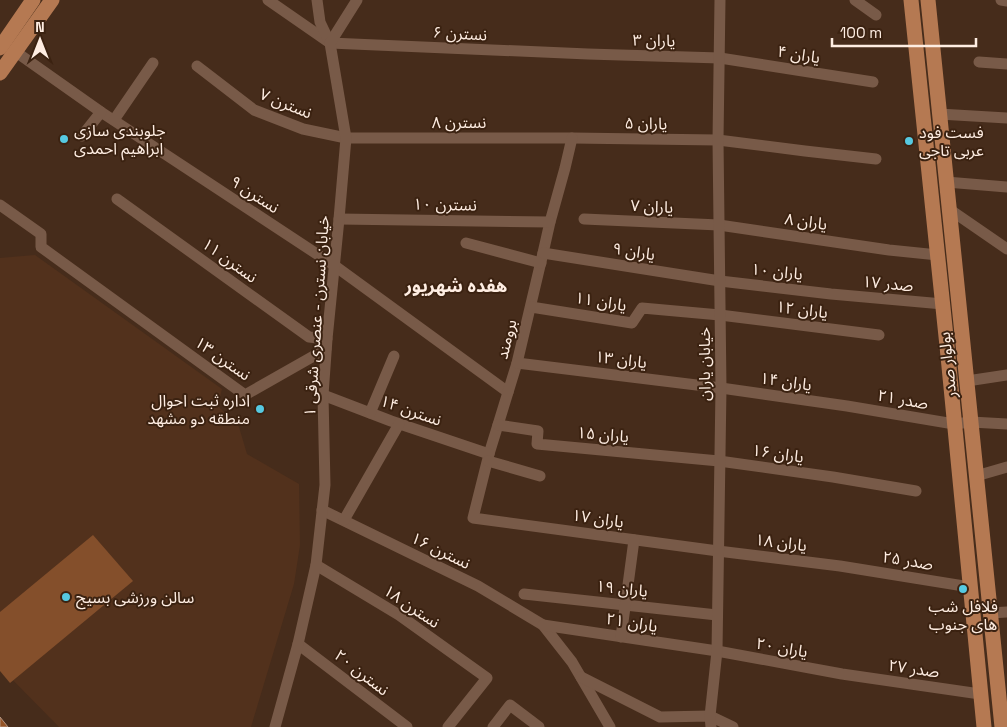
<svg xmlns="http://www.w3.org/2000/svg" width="1007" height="727" viewBox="0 0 1007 727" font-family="'Space Grotesk','Noto Sans Arabic',sans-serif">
	<rect width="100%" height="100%" fill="#462c1b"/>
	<!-- built -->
	<path fill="#52311c" d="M35 255 222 389 218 406 239 427 247 454 299 484 300 545 294 584 251 727H59L0 667V258Z"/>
	<!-- green -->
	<path fill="#844f2b" d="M93 535 133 581 10 683 0 671V612Z"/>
	<!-- building -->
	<path fill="#945325" stroke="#b39380" d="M0 717 8 727H0Z"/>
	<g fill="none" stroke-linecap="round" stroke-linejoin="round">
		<!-- minor -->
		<g stroke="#785a48" stroke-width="11">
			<path d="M268 0 330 43"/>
			<path d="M317 0 320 22 329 41"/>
			<path d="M855 0 876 15"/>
			<path d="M1001 0 1007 1"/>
			<path d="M330 43 588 54 720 58 873 82"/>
			<path d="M16 52 101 112 335 266 508 392"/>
			<path d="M979 62 1007 64"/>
			<path d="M197 66 254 110 303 129 346 138H572L718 140 805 151 876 159"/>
			<path d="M939 114 1007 118"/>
			<path d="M114 120 153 63"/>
			<path d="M82 136 101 112"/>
			<path d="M572 138 565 168 550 222 543 253 517 363 489 454 473 518 718 551 840 566 970 587"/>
			<path d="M946 182 1007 187"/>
			<path d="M117 199 309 337 327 339"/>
			<path d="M0 205 41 234V247L245 395 326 349"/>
			<path d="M949 209 1007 249"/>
			<path d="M339 219 550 222"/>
			<path d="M584 219 719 225 889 250 938 255"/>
			<path d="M466 243 541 263"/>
			<path d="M543 253 720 281 831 294 943 304"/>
			<path d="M531 307 632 323 642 308 720 315 879 335"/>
			<path d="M517 363 721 388 847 406 954 424 971 422 1007 424"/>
			<path d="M967 381 1007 375"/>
			<path d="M323 395 391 421 489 454"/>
			<path d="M370 413 394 356"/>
			<path d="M498 425 538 431 537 444 719 461 833 477 916 491"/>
			<path d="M488 461 540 476"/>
			<path d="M976 476 1007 467"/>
			<path d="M322 510 478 586 543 625 572 662 610 727"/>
			<path d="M344 520 399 424"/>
			<path d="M316 565 399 615 487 678 448 727"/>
			<path d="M524 594 717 615"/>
			<path d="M991 613 1007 612"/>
			<path d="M543 625 717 651 842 674 980 694"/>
			<path d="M621 637 634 540"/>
			<path d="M298 644 407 727"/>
			<path d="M581 677 660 717 710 716 733 727"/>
			<path d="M275 727 298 644 316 565 325 485 323 395 327 339 339 219 346 138 330 43 357 0"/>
			<path d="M493 727 510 705 539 727"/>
			<path d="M711 727 710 716 717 651 721 388 718 140 720 0"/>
		</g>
		<!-- major -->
		<g stroke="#b57952" stroke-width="15">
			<path d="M911 0 947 346 984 727"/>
			<path d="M928 0 1002 727"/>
			<path d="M0 48 33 0"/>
			<path d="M0 73 52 0"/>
		</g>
	</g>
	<!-- markers -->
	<g fill="#56c9e1" stroke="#3b2211" stroke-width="2">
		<circle cx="64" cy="139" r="5"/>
		<circle cx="909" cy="141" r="5"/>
		<circle cx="260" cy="409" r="5"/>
		<circle cx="963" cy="589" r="5"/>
		<circle cx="66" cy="597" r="5"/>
	</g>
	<g text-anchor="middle" stroke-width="4" stroke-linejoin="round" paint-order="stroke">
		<!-- street labels -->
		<g font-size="16" fill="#feede2" stroke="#3b2211">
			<text transform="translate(460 33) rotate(3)" y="6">نسترن ۶</text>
			<text transform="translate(654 40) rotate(1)" y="6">یاران ۳</text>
			<text transform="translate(799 54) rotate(9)" y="6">یاران ۴</text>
			<text transform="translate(286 103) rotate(22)" y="6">نسترن ۷</text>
			<text x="459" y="128">نسترن ۸</text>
			<text transform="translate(646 123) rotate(1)" y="6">یاران ۵</text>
			<text transform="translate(255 194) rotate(33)" y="6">نسترن ۹</text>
			<text transform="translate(445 204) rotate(1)" y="6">نسترن ۱۰</text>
			<text transform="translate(652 206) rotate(3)" y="6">یاران ۷</text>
			<text transform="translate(806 221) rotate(8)" y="6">یاران ۸</text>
			<text transform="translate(634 251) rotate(9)" y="6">یاران ۹</text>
			<text transform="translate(230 260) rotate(36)" y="6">نسترن ۱۱</text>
			<text transform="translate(777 271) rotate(6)" y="6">یاران ۱۰</text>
			<text transform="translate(888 283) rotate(5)" y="6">صدر ۱۷</text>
			<text transform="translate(601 301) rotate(9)" y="6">یاران ۱۱</text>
			<text transform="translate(802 309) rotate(7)" y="6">یاران ۱۲</text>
			<text transform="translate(316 316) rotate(-86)" y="6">خیابان نسترن - عنصری شرقی ۱</text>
			<text transform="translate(506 339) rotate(-76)" y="6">برومند</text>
			<text transform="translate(223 358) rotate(35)" y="6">نسترن ۱۳</text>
			<text transform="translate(621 359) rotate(7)" y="6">یاران ۱۳</text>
			<text transform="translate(704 364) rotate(-90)" y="6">خیابان یاران</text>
			<text transform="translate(947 365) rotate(-96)" y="6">بولوار صدر</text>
			<text transform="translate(786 381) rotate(8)" y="6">یاران ۱۴</text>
			<text transform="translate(903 399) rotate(10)" y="6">صدر ۲۱</text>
			<text transform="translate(411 410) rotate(19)" y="6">نسترن ۱۴</text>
			<text transform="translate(603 434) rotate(5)" y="6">یاران ۱۵</text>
			<text transform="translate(778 453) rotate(8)" y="6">یاران ۱۶</text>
			<text transform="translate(598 518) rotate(8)" y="6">یاران ۱۷</text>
			<text transform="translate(781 542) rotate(7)" y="6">یاران ۱۸</text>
			<text transform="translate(441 550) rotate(26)" y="6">نسترن ۱۶</text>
			<text transform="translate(908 560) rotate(9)" y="6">صدر ۲۵</text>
			<text transform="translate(622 588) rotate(6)" y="6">یاران ۱۹</text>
			<text transform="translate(412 606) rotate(34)" y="6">نسترن ۱۸</text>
			<text transform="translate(632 622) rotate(9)" y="6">یاران ۲۱</text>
			<text transform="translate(782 647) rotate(10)" y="6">یاران ۲۰</text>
			<text transform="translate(914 668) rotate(8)" y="6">صدر ۲۷</text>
			<text transform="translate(362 672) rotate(38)" y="6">نسترن ۲۰</text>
		</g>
		<!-- poi labels -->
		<g font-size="16" fill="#feede2" stroke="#3b2211" text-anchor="start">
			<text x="74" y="136">جلوبندی سازی<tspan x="74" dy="18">ابراهیم احمدی</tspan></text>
			<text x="919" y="138">فست فود<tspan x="919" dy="18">عربی تاجی</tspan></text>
			<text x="250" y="406" text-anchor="end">اداره ثبت احوال<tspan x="250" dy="18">منطقه دو مشهد</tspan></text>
			<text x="76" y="603">سالن ورزشی بسیج</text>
			<text x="963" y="612" text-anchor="middle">فلافل شب<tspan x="963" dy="18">های جنوب</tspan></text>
		</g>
		<!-- neighbourhood labels -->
		<g font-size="18" font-weight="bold" fill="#feede2" stroke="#3b2211">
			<text x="456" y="292">هفده شهریور</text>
		</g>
	</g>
	<!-- north arrow -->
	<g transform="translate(40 40)" stroke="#3b2211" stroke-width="4" paint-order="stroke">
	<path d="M0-4L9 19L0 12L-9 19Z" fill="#feede2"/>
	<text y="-8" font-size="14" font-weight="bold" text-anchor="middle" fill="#feede2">N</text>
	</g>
	<!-- scale -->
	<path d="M832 38v8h144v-8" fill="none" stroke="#feede2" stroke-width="2.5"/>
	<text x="840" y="38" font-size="15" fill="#feede2" stroke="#3b2211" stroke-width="4" paint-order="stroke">100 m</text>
</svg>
